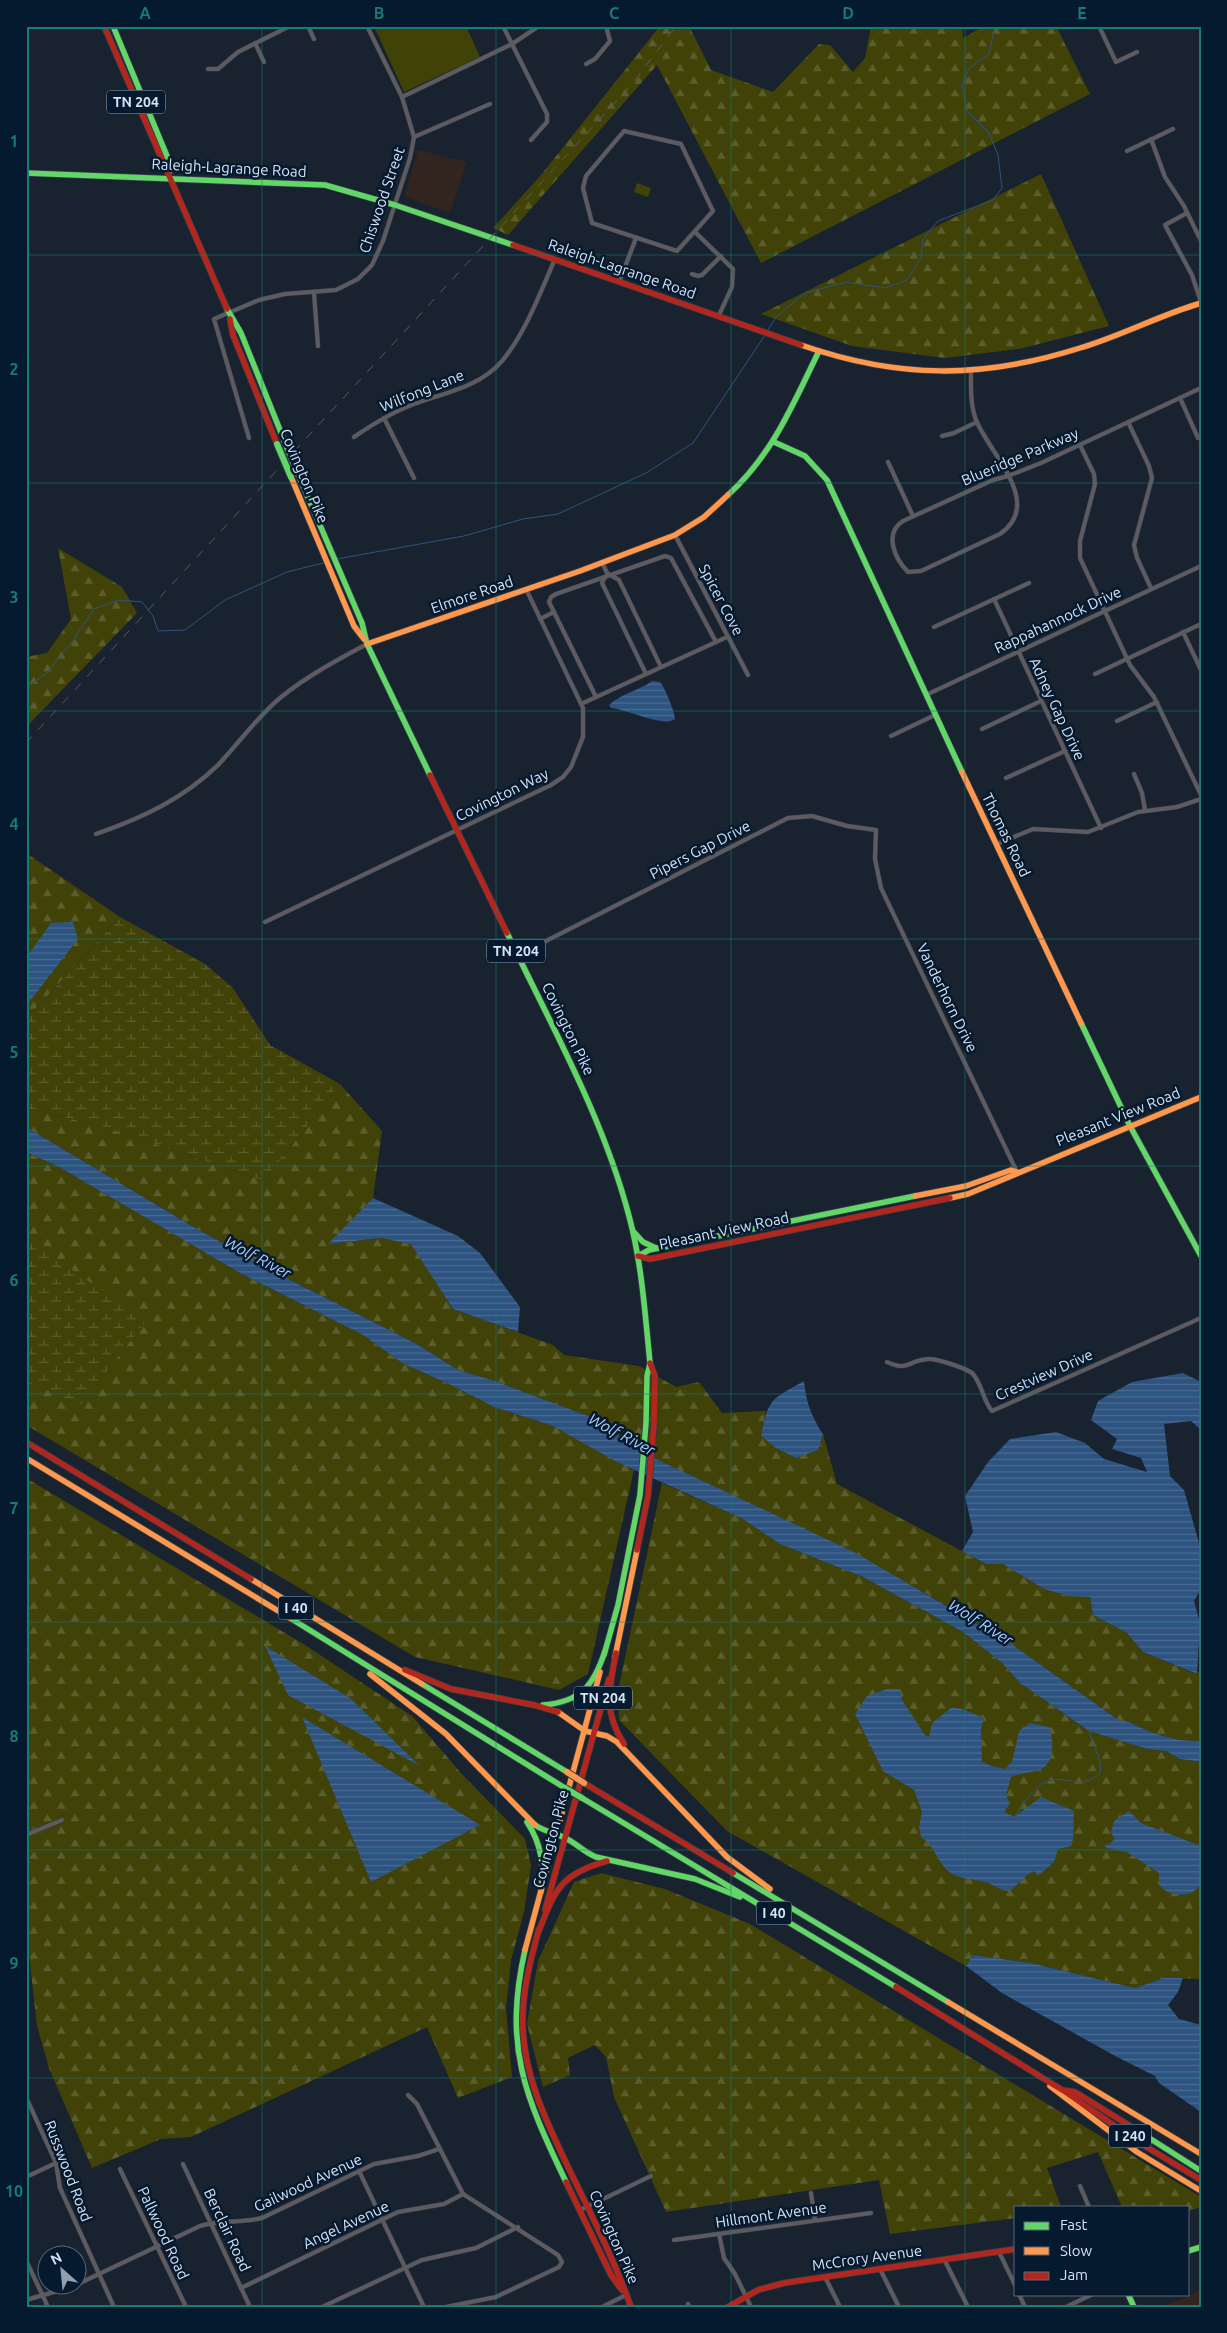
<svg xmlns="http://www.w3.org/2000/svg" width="1227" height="2333" viewBox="0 0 1227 2333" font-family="Ubuntu,sans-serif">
	<defs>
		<pattern id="forest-firs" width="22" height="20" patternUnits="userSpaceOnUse" patternTransform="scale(1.25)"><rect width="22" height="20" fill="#404207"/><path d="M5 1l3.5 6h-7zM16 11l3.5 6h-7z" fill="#5b5d2c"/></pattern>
		<pattern id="wetland-marsh" width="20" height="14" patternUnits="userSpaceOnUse" patternTransform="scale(1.25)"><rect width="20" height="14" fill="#404207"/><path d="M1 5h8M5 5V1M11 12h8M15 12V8" fill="none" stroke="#5b5d2c"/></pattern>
		<pattern id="water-rules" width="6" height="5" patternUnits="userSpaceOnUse" patternTransform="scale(1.25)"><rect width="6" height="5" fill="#2d5380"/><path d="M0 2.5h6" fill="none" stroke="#4b6b92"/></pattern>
	</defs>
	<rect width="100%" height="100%" fill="#18232f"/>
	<!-- education -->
	<g fill="#32251f">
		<path d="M418 150 467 162 450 213 408 198 405 195Z"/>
		<path d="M1201 2290V2307H1164Z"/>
	</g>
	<!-- green -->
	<g fill="#404207">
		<path d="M374 26H466L480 57 404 92Z"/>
		<path d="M637 183 651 188 648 197 634 192Z"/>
	</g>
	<!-- forest -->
	<g fill="url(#forest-firs)">
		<path d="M660 26H691L690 28 711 70 773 92 819 44 830 45 853 72 865 58 871 26H962L963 38 984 26H1056L1090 94 761 263 657 65 508 235 493 228 541 175Z"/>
		<path d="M1041 174 1109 326 1019 349 945 358 852 346 761 314Z"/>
		<path d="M58 548 122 587 137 613 26 727V657L47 653 71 619Z"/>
		<path d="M26 853 120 917 26 1019Z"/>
		<path d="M340 1084 382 1131 373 1198 329 1244 381 1238 412 1244 453 1309 553 1345 564 1355 639 1366 676 1387 699 1382 722 1413 766 1411 761 1436 818 1450 823 1434 837 1484 986 1564H1003L1044 1589 1068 1596H1090L1093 1615 1127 1633 1143 1652 1196 1674 1201 1670V1741C1181 1742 1160 1736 1142 1728 1133 1725 1129 1720 1120 1721L1010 1643 925 1593 794 1525 641 1452 591 1417 495 1381 458 1370 415 1343 292 1281 197 1229 26 1127V1108L105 1127 264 1181Z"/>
		<path d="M26 1152 59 1167 240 1273 363 1335 402 1363 451 1385 494 1407 553 1426 634 1470 588 1674 559 1690 415 1657 26 1425Z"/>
		<path d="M26 1478 305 1645 412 1716 461 1773 525 1839 531 1865 524 1912 511 1960 506 2009 512 2077 458 2098 427 2027 191 2137 161 2139 92 2168 49 2068 37 2026 26 1929Z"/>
		<path d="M662 1483 741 1518 780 1544 863 1577 963 1632 1002 1663 1020 1683 1089 1731 1147 1749 1166 1751 1180 1759 1201 1762V1979L1164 1978 1135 1988 1031 1963 973 1955 966 1966 727 1831 619 1720 618 1691Z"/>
		<path d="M601 1873 665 1889 750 1924 1201 2197V2207L1188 2211V2207H1122L1098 2152 1047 2168 1061 2207H1016V2218L890 2234 879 2180 666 2212 614 2097 606 2057 595 2045 568 2058 570 2075 543 2087 527 2024 538 1961 574 1882Z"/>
	</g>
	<!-- wetland -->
	<g fill="url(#wetland-marsh)">
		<path d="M120 917 205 964 233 988 270 1045 340 1084 264 1181 105 1127 26 1108V1019Z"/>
		<path d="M26 1242 35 1245 147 1320 80 1405 26 1381Z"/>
	</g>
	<!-- water -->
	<g fill="url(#water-rules)">
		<path d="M652 681 660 682C665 688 675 712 675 719 665 728 626 709 611 708L609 705C620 694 640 690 652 681Z"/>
		<path d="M73 922 78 939 26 1006V958L51 923Z"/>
		<path d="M26 1127 197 1229 292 1281 415 1343 458 1370 495 1381 591 1417 641 1452 854 1552 1010 1643 1120 1721C1129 1720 1133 1725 1142 1728 1160 1736 1181 1742 1201 1741V1762L1180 1759 1166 1751 1147 1749 1089 1731 1020 1683 1002 1663 963 1632 863 1577 780 1544 741 1518 617 1462 553 1426 494 1407 451 1385 402 1363 363 1335 240 1273 59 1167 26 1152Z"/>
		<path d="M373 1198 458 1236 480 1253 520 1307 518 1332 453 1309 411 1244 381 1238 328 1244Z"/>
		<path d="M1183 1373 1201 1382V1430L1191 1421 1164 1424 1170 1476 1184 1490 1201 1550V1589L1194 1601 1200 1623 1197 1674 1143 1652 1127 1633 1093 1615 1090 1597 1068 1596 1044 1589 1003 1564H986L962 1551 973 1532 965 1496 988 1462 1010 1439 1056 1432 1085 1443 1104 1459 1147 1472 1141 1458 1112 1449 1117 1439 1091 1420 1098 1401 1132 1382Z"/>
		<path d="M804 1381C806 1402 811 1416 823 1434L818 1450 796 1458 776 1448 761 1436C768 1398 772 1399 804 1381Z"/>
		<path d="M265 1646 350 1698 420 1766 288 1695Z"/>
		<path d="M887 1689H900L902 1700 925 1735 929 1737 932 1723 952 1707 965 1710 984 1718 981 1728 982 1762 992 1766 1005 1769 1012 1762 1019 1731 1030 1723 1049 1727C1054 1740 1055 1765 1039 1770 1030 1773 1020 1773 1011 1777L1006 1795 1010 1804 1005 1810 1006 1813 1014 1817 1041 1797 1074 1811C1073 1821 1075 1837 1071 1846L1058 1849 1054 1862 1038 1876 1035 1871C1024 1874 1019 1885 1009 1891 999 1890 996 1886 988 1883 976 1878 959 1881 947 1870 936 1859 934 1845 921 1837L919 1827 922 1812 914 1790 883 1771 855 1714 867 1696Z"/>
		<path d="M302 1717 480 1825 371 1882Z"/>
		<path d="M1129 1811 1141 1823 1201 1846C1201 1856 1204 1872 1201 1882 1195 1900 1169 1897 1159 1885V1873L1127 1852 1107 1848 1104 1845 1109 1844 1115 1839 1111 1833 1114 1821Z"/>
		<path d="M973 1955 1031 1963 1135 1988 1164 1978H1183L1178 1992 1168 2005 1179 2019 1201 2025V2112L1159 2083 1155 2076 1117 2057 1002 1993 966 1966Z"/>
	</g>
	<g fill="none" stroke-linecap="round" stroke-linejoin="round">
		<!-- stream -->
		<g stroke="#2d5380" stroke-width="1">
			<path d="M768 330 776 317 805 293 846 282 885 288 907 280 921 258 923 239 938 221 993 200 1002 188 998 155 989 133 968 112 962 86 969 68 989 54 995 26"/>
			<path d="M337 559 464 536 523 519 558 514 646 473 693 443 765 335"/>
			<path d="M26 687 46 674 74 639 94 609 120 600 142 602 153 616 158 631 185 630 225 600 287 572 323 563"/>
			<path d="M1014 1817C1024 1805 1032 1786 1048 1781 1066 1774 1079 1792 1100 1773 1103 1758 1092 1746 1089 1731"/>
		</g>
		<defs>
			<g id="street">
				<path d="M308 26 314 39"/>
				<path d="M503 26 547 114V122L531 140"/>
				<path d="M1099 26 1116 62 1137 52"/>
				<path d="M255 43 264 62"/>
				<path d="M586 64 595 59 610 41 606 26"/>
				<path d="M208 69H218L238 52 290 26"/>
				<path d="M402 97 512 44 539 26"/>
				<path d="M624 131 681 144 713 211 677 251 592 223 583 188 586 176Z"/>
				<path d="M414 137 490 104"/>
				<path d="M1151 139 1165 177 1184 206 1201 241"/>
				<path d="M1127 151 1173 129"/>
				<path d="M1187 213 1165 225 1192 275 1201 302"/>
				<path d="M695 232 733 269 732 287 719 315"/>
				<path d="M692 274 698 276 702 275 721 256"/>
				<path d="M620 280 636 238"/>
				<path d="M314 293 318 346"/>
				<path d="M971 370C971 387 970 404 976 420 989 453 1045 503 1000 534L921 571 908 572C894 558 884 533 903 521L993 480 1008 476 1041 463 1201 388"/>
				<path d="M1180 398 1198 438"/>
				<path d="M384 418 414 478"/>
				<path d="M1128 422 1149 466 1152 478 1134 545 1137 558 1151 588"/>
				<path d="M942 436 954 433 977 422"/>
				<path d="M354 437C373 424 393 412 414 404 444 393 480 387 502 361 526 332 540 293 555 259"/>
				<path d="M249 438 214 319 259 300 285 294 336 290 358 279 372 265 383 241 410 158 414 137 402 97 367 26"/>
				<path d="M1080 445 1094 474 1095 484 1080 541V558L1130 665 1154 697 1201 795"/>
				<path d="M888 462 913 516"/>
				<path d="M675 535 748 675"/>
				<path d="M602 562 607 573 619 580 661 667"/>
				<path d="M605 577 602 583 646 674"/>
				<path d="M994 599 1101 828"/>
				<path d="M540 619 554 612"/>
				<path d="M934 627 1029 583"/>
				<path d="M1183 632 1201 670"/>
				<path d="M1095 674 1201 624"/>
				<path d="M926 695 1201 566"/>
				<path d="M596 697 549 602 551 597 556 594 665 556 671 558 716 642"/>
				<path d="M581 704 727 637"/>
				<path d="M1117 721 1157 702"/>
				<path d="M982 729 1041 701"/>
				<path d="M891 736 935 715"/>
				<path d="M1134 774 1142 793 1145 810"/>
				<path d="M1006 778 1065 751"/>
				<path d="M96 834C142 818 183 799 218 765 239 743 257 717 280 698 307 676 337 660 367 644"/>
				<path d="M997 844 1033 829 1088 832 1138 812 1177 807 1201 799"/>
				<path d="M265 922 551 785 563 777 571 767 583 737V708L526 589"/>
				<path d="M542 943 788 818 812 816 847 826 876 830 875 859 881 888 1017 1172"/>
				<path d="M887 1362C908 1372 909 1360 928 1359 936 1358 965 1368 972 1373 982 1383 983 1401 992 1411L1201 1318"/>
				<path d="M26 1835 62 1820"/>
				<path d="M408 2095 417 2104 463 2194 558 2255 562 2262 559 2267 496 2297 446 2307"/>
				<path d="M26 2097 56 2163 60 2188 114 2307"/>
				<path d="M183 2164 250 2307"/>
				<path d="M120 2169 186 2307"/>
				<path d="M359 2171 424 2307"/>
				<path d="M26 2177 56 2163"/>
				<path d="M1080 2186 1089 2207"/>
				<path d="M811 2193 815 2220"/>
				<path d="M580 2210 651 2176"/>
				<path d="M719 2234 724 2258 735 2274 751 2307"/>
				<path d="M674 2240 871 2213"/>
				<path d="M999 2252 1016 2287"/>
				<path d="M944 2259 968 2307"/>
				<path d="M26 2260 48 2307"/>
				<path d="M880 2269 899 2307"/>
				<path d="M825 2277 840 2307"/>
				<path d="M78 2284 200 2226C220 2220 241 2223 262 2218L374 2164 418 2156 439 2149"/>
				<path d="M241 2288 398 2212 444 2204 463 2194"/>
				<path d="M1019 2294 1025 2307"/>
				<path d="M26 2300 75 2286"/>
				<path d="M688 2304 689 2307"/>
				<path d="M322 2307 422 2260 476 2248 518 2227"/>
				<path d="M602 2307 626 2295"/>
				<path d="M1066 2307 1093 2294"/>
			</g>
			<g id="fast">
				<path d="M113 26 167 156 170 171"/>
				<path d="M26 173 325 185 395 205 513 245"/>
				<path d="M227 309 241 333 284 440"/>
				<path d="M774 442 805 456 827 480 962 772"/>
				<path d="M298 474 362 623 367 644 430 775"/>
				<path d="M728 495C773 454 793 404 819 351"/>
				<path d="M507 933C551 1025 603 1117 629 1216 642 1264 645 1314 650 1363"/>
				<path d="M1081 1023 1130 1126 1201 1256"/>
				<path d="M633 1231 643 1242 656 1248"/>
				<path d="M638 1256 649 1250 915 1196"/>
				<path d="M290 1618 565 1788"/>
				<path d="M604 1655 618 1605 640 1495 646 1423 647 1376 650 1364"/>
				<path d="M422 1684 567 1772"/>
				<path d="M543 1705C581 1702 594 1685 605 1651"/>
				<path d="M582 1798 896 1987"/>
				<path d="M527 1822C542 1845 544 1865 541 1892"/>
				<path d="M535 1825C547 1833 554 1832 565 1838 576 1843 584 1852 596 1857L695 1879 740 1897"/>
				<path d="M733 1873 948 2002"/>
				<path d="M525 1950C503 2047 525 2096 566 2182"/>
				<path d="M1135 2129 1201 2171"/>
				<path d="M1188 2251 1201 2247"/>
				<path d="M1128 2294 1134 2307"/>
			</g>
			<g id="slow">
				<path d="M801 345C899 379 982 379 1080 348 1121 336 1160 315 1201 303"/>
				<path d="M291 477 354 626 364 639"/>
				<path d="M367 644 580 571 675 535 704 517 728 495"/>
				<path d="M962 772 1081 1023"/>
				<path d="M915 1196 966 1186 1011 1170 1017 1172"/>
				<path d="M950 1198 968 1194 1201 1097"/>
				<path d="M26 1458 290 1618"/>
				<path d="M251 1579 422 1684"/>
				<path d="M615 1657 637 1550"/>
				<path d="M370 1674 446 1734 535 1825"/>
				<path d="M558 1712 585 1731 607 1736 617 1742 727 1857 770 1889"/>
				<path d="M525 1950 600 1672"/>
				<path d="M948 2002 1201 2154"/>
				<path d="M1050 2086 1137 2152 1201 2191"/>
			</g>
			<g id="jam">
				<path d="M104 26 227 309"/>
				<path d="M513 245 801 345"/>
				<path d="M230 319 233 335 277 444"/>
				<path d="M430 775 507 933"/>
				<path d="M638 1256 650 1259 950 1198"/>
				<path d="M26 1442 251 1579"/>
				<path d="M637 1550 648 1496 654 1423 655 1376 650 1363"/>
				<path d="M616 1653C609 1689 603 1712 624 1744"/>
				<path d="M405 1670 451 1689 534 1705 558 1712"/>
				<path d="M584 1783 733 1873"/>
				<path d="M545 1910 609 1679"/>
				<path d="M539 1929C530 1961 521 1996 523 2030 525 2079 548 2125 569 2169 591 2214 614 2259 631 2307"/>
				<path d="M538 1933C555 1890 560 1874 607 1861"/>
				<path d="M896 1987 1062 2090 1075 2092 1135 2129"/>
				<path d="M1064 2091 1135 2140 1201 2180"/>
				<path d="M566 2182 611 2275 622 2290"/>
				<path d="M728 2307 758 2290 784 2283 1016 2249"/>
			</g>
		</defs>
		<!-- street casing -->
		<use href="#street" stroke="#343e48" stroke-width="5"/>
		<!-- fast casing -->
		<use href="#fast" stroke="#343e48" stroke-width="7"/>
		<!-- slow casing -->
		<use href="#slow" stroke="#343e48" stroke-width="7"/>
		<!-- jam casing -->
		<use href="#jam" stroke="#343e48" stroke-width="7"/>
		<!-- street -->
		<use href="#street" stroke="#5e5b60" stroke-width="4"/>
		<!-- fast -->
		<use href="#fast" stroke="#63d668" stroke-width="5.5"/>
		<!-- slow -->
		<use href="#slow" stroke="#ff974d" stroke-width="5.5"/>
		<!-- jam -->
		<use href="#jam" stroke="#b3261e" stroke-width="5.5"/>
		<!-- rail -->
		<path stroke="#575a62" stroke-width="1" stroke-dasharray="9 9" stroke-linecap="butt" d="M26 743 632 84 676 26"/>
		<defs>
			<g id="fast-bridge">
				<path d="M284 440 298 474"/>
				<path d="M277 444 291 477"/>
				<path d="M565 1788 582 1798"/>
			</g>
			<path id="slow-bridge" d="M567 1772 584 1783"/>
		</defs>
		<!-- fast-bridge casing -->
		<use href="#fast-bridge" stroke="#343e48" stroke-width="8" stroke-linecap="butt"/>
		<!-- slow-bridge casing -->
		<use href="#slow-bridge" stroke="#343e48" stroke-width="8" stroke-linecap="butt"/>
		<!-- fast-bridge -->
		<use href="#fast-bridge" stroke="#63d668" stroke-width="6"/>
		<!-- slow-bridge -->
		<use href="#slow-bridge" stroke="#ff974d" stroke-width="6"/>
	</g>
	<!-- grid -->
	<path fill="none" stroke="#197b75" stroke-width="1" stroke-opacity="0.55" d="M262 26V2307M496 26V2307M731 26V2307M965 26V2307M26 255H1201M26 483H1201M26 711H1201M26 939H1201M26 1166H1201M26 1394H1201M26 1622H1201M26 1850H1201M26 2078H1201"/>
	<g text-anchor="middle" stroke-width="5" stroke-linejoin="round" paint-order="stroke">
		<!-- shield labels -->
		<g fill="#05192f" stroke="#97a6b7" stroke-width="1">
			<rect x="107" y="90.5" width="58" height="23" rx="4"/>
			<rect x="487" y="939.5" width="58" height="23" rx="4"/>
			<rect x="278.5" y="1596.5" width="35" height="23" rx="4"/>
			<rect x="574" y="1686.5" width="58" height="23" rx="4"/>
			<rect x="756.5" y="1901.5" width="35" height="23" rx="4"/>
			<rect x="1109" y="2124.5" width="42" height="23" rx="4"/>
		</g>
		<g font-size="14" font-weight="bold" fill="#d5e2f1">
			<text x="136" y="107">TN 204</text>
			<text x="516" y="956">TN 204</text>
			<text x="296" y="1613">I 40</text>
			<text x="603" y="1703">TN 204</text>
			<text x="774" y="1918">I 40</text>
			<text x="1130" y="2141">I 240</text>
		</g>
		<!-- street labels -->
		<g font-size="15" fill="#d5e2f1" stroke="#05192f">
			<text transform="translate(229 168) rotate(3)" y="5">Raleigh-Lagrange Road</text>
			<text transform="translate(382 200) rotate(-71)" y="5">Chiswood Street</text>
			<text transform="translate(622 269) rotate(19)" y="5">Raleigh-Lagrange Road</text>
			<text transform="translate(422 391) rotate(-22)" y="5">Wilfong Lane</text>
			<text transform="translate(1020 457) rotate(-23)" y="5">Blueridge Parkway</text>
			<text transform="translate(304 476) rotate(67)" y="5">Covington Pike</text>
			<text transform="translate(472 595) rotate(-19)" y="5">Elmore Road</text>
			<text transform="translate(721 600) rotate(62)" y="5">Spicer Cove</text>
			<text transform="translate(1058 620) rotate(-25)" y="5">Rappahannock Drive</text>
			<text transform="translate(1057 709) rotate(65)" y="5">Adney Gap Drive</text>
			<text transform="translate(502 795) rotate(-26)" y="5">Covington Way</text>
			<text transform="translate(1006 835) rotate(64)" y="5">Thomas Road</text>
			<text transform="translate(700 850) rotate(-27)" y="5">Pipers Gap Drive</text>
			<text transform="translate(947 998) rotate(64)" y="5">Vanderhorn Drive</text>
			<text transform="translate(568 1029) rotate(64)" y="5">Covington Pike</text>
			<text transform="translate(1118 1117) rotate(-22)" y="5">Pleasant View Road</text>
			<text transform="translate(724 1231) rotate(-12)" y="5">Pleasant View Road</text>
			<text transform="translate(1044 1375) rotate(-24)" y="5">Crestview Drive</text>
			<text transform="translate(551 1839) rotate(-75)" y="5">Covington Pike</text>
			<text transform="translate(68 2171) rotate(69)" y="5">Russwood Road</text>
			<text transform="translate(308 2183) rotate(-25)" y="5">Gailwood Avenue</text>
			<text transform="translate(771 2215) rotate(-8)" y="5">Hillmont Avenue</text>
			<text transform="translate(346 2225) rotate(-25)" y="5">Angel Avenue</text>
			<text transform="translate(227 2230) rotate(65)" y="5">Berclair Road</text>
			<text transform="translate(163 2233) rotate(65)" y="5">Pallwood Road</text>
			<text transform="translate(614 2237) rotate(66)" y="5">Covington Pike</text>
			<text transform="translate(867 2258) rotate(-8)" y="5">McCrory Avenue</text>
		</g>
		<!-- water labels -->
		<g font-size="16" font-style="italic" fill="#abcffb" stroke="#05192f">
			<text transform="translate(258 1257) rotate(28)" y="6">Wolf River</text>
			<text transform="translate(622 1434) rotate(28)" y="6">Wolf River</text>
			<text transform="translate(981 1622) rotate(32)" y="6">Wolf River</text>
		</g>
	</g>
	<!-- border -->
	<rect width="1227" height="2333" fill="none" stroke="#05192f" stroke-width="55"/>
	<!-- legend -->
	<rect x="1014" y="2206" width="175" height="90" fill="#05192f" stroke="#58697d"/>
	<rect x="1024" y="2222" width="25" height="8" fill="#63d668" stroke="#58697d"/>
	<text x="1060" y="2230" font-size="15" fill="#d5e2f1">Fast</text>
	<rect x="1024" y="2247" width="25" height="8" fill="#ff974d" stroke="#58697d"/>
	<text x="1060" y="2256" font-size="15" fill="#d5e2f1">Slow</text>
	<rect x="1024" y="2272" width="25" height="8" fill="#b3261e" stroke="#58697d"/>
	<text x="1060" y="2280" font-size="15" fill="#d5e2f1">Jam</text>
	<!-- north arrow -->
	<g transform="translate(62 2270) rotate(333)"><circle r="24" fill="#05192f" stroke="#58697d"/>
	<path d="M0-4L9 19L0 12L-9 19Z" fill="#939fad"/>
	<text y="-8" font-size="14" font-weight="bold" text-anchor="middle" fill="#d5e2f1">N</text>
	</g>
	<rect x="28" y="28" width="1172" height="2278" fill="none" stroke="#197b75" stroke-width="2"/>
	<g font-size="16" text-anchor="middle" font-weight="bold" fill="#197b75">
		<text x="145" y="19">A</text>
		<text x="379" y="19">B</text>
		<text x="614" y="19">C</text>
		<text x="848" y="19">D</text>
		<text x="1082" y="19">E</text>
		<text x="14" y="147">1</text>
		<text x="14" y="375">2</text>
		<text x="14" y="603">3</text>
		<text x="14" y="830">4</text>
		<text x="14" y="1058">5</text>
		<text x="14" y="1286">6</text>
		<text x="14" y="1514">7</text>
		<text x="14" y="1742">8</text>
		<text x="14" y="1969">9</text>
		<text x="14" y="2197">10</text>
	</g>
</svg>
